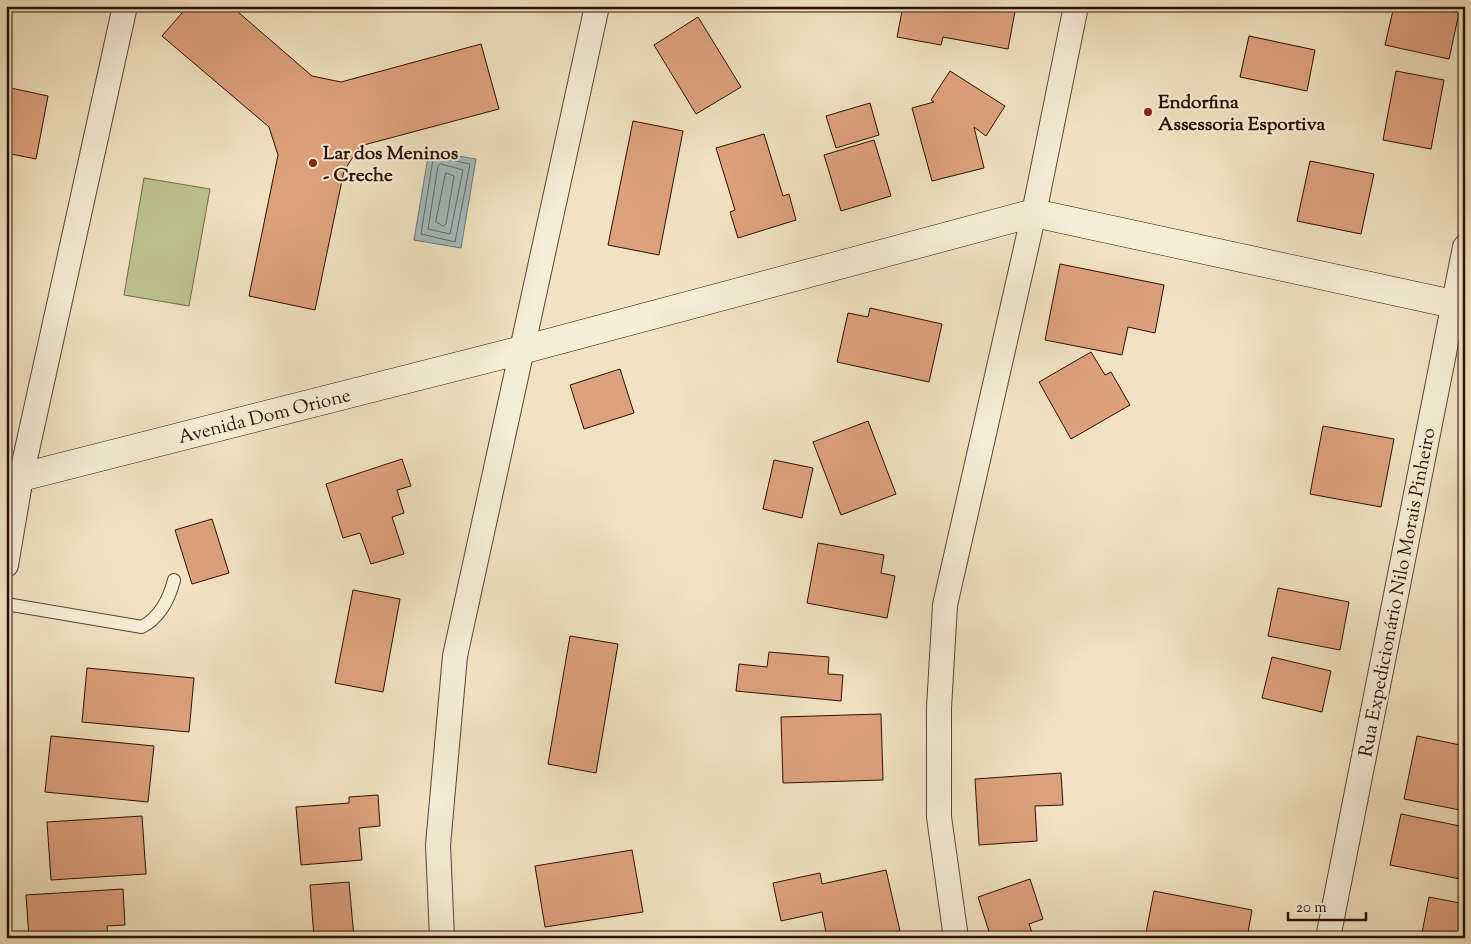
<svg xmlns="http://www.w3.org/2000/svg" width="1471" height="944" viewBox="0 0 1471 944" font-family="'Sorts Mill Goudy',serif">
	<rect width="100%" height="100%" fill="#f1e3c1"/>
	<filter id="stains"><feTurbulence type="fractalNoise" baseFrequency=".004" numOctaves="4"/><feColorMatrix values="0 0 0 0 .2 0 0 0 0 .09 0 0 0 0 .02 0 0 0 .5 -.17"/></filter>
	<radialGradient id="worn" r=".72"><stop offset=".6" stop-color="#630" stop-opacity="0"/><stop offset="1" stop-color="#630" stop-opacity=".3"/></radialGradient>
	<!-- green -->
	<path fill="#bdc390" stroke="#74694a" d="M144 178 210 189 189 306 124 295Z"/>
	<!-- water -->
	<path fill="#a0bbbe" stroke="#717674" d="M429 151 476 159 461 248 414 240Z"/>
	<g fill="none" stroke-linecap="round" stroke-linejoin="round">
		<!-- shore -->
		<g stroke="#666561" stroke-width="1">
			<path d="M436 157 470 164 455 242 421 234 433 159Z"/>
			<path d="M441 164 463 170 450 234 428 229 438 166Z"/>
			<path d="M446 173 454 176 446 224 443 226 436 222Z"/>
		</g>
	</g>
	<!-- building -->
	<g fill="#dea17e" stroke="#2b0f04">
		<path d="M188 6H231L312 76 341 82 481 44 499 109 360 146 344 171 315 310 249 296 278 155 269 127 162 36Z"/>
		<path d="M903 6H1016L1008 49 943 37 941 45 897 37Z"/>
		<path d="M1394 6H1429L1459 13 1449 59 1385 45Z"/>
		<path d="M698 17 741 87 696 114 654 45Z"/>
		<path d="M1249 36 1315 50 1307 91 1240 77Z"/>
		<path d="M950 71 1005 106 986 136 974 127 984 168 932 181 912 108 934 102 931 100Z"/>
		<path d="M1396 71 1444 80 1431 149 1383 140Z"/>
		<path d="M6 87 48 96 36 159 6 153Z"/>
		<path d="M870 103 879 135 836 148 826 116Z"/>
		<path d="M633 121 683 131 659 255 608 245Z"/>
		<path d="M764 134 783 196 789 194 796 220 738 238 730 212 735 210 716 148Z"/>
		<path d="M874 140 891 196 841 211 824 155Z"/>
		<path d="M1310 161 1374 174 1361 234 1297 221Z"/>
		<path d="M6 245H10L6 265Z"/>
		<path d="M1060 264 1164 285 1155 333 1128 327 1122 355 1045 340Z"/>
		<path d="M870 308 942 324 929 382 837 362 848 313 868 317Z"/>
		<path d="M1091 352 1105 375 1111 372 1130 405 1071 439 1039 382Z"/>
		<path d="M620 369 634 413 584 429 570 385Z"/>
		<path d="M868 421 896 494 841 515 813 442Z"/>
		<path d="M1323 426 1394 439 1381 507 1310 494Z"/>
		<path d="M402 459 411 486 397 490 404 513 392 517 404 554 371 564 360 533 343 538 326 484Z"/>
		<path d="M774 460 813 468 802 518 763 509Z"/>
		<path d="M212 519 229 573 192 584 175 530Z"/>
		<path d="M818 543 884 555 881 573 895 576 887 618 807 603Z"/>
		<path d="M1465 572V603L1459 602Z"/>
		<path d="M1278 588 1349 602 1340 650 1268 636Z"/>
		<path d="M353 590 400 599 383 692 335 683Z"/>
		<path d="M570 636 618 644 596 773 548 764Z"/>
		<path d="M769 652 829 657 828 674 843 675 841 701 736 691 739 664 767 667Z"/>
		<path d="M1272 657 1331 671 1322 712 1262 698Z"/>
		<path d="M87 668 194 678 189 732 82 722Z"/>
		<path d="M881 714 883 780 783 783 781 717Z"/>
		<path d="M51 736 154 746 148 802 45 792Z"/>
		<path d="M1417 736 1465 746V811L1404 799Z"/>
		<path d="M1061 773 1063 805 1035 806 1037 841 979 845 975 779Z"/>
		<path d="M378 795 380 826 359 828 362 860 301 865 296 807 349 803V797Z"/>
		<path d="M1401 814 1465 827V880L1390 865Z"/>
		<path d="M142 816 146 874 51 880 47 822Z"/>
		<path d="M632 850 643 912 545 927 535 866Z"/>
		<path d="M886 870 900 931 871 938H827L822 912 781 921 773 883 820 873 822 884Z"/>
		<path d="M1030 879 1043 919 1029 924 1034 938H991L978 897Z"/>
		<path d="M349 882 354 938H314L310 885Z"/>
		<path d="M123 889 125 925 107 926 108 938H29L26 895Z"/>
		<path d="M1154 891 1252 910 1247 938H1145Z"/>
		<path d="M1429 897 1465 904V938H1421Z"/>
	</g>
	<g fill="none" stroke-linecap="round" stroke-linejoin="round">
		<defs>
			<path id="lane" d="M6 604 142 627C160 617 169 600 174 580"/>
			<g id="street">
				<path d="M6 565 21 477 125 6"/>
				<path d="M442 938 438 845 455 656 597 6"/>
				<path d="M956 938 939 817V708L945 605 1034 213 1076 6"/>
				<path d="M1328 938 1465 247"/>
			</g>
			<path id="secondary" d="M6 481 522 350 1034 213 1453 304 1465 320"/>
		</defs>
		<!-- lane casing -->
		<use href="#lane" stroke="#5c4433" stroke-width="14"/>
		<!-- street casing -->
		<use href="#street" stroke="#5c4433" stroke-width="26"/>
		<!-- secondary casing -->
		<use href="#secondary" stroke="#2b0f04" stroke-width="29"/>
		<!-- lane -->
		<use href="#lane" stroke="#f6edd7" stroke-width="12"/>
		<!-- street -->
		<use href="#street" stroke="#f6edd7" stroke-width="24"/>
		<!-- secondary -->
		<use href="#secondary" stroke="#f6edd7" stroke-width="28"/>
	</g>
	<!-- markers -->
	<g fill="#8f2418" stroke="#f6edd7" stroke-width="2">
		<circle cx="1148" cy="112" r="5"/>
		<circle cx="313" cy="163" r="5"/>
	</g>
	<g text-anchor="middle" stroke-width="4" stroke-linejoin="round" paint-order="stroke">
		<!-- poi labels -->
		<g font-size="19" font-weight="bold" fill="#2b0f04" stroke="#f6edd7" text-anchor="start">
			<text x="1158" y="108">Endorfina<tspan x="1158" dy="22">Assessoria Esportiva</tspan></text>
			<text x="323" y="159">Lar dos Meninos<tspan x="323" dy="22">- Creche</tspan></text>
		</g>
		<!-- street labels -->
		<g font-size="19" fill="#2b0f04" stroke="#f6edd7">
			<text transform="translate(264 415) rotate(-14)" y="7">Avenida Dom Orione</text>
			<text transform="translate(1396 592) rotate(-79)" y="7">Rua Expedicionário Nilo Morais Pinheiro</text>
		</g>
	</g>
	<!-- margin -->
	<rect width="1471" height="944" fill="none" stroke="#f1e3c1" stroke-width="25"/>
	<rect x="8" y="8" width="1456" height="929" fill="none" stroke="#2b0f04" stroke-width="2.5"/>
	<rect x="12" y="12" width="1446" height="919" fill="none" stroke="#2b0f04"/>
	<!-- scale -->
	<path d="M1288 912v8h78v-8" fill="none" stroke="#2b0f04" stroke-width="2.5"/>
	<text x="1296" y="912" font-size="15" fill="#2b0f04" stroke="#f6edd7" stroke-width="4" paint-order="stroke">20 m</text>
	<rect width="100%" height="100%" filter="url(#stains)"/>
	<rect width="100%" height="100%" fill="url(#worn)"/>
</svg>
